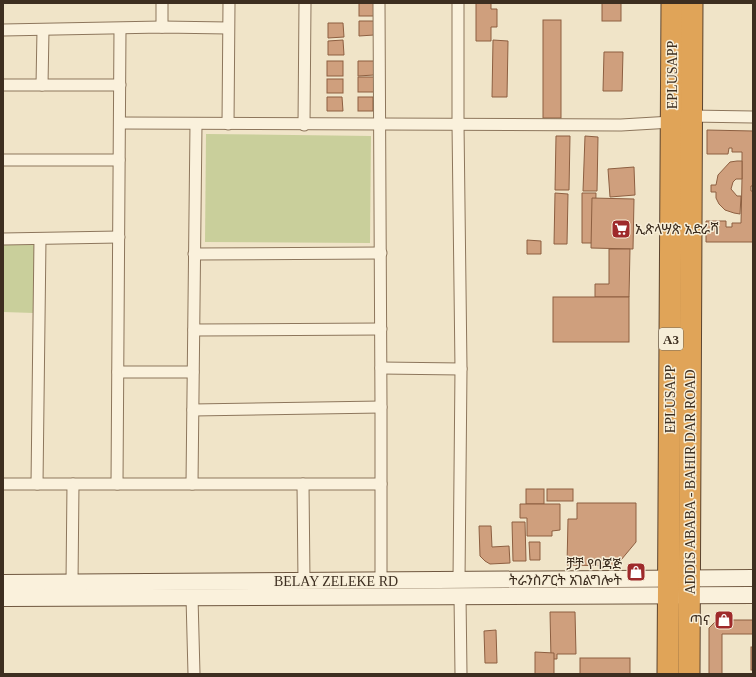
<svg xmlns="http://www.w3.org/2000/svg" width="756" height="677" viewBox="0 0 756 677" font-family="'Times New Roman','Noto Sans Ethiopic',serif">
	<rect width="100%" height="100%" fill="#f0e4c8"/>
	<!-- green -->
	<g fill="#c9cf9b">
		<path d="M206 134 371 136 370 243 205 242Z"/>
		<path d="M3 244H34V313L3 312Z"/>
	</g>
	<!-- building -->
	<g fill="#cf9f7d" stroke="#8d5f41">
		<rect x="359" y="3" width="15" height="13"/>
		<path d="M476 3H491V9H497V27H491V41H476Z"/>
		<rect x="602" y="3" width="19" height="18"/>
		<rect x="543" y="20" width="18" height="98"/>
		<path d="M359 21H374V35L359 36Z"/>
		<path d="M328 23H343L344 37 328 38Z"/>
		<path d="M343 40 344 55H328V41Z"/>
		<path d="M493 40 508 41 507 97H492Z"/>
		<path d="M604 52H623L622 91H603Z"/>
		<rect x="327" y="61" width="16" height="15"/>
		<path d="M358 61H374V75L358 76Z"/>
		<rect x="358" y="77" width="16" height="15"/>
		<rect x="327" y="79" width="16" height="14"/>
		<path d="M327 97H342L343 111H327Z"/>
		<rect x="358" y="97" width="15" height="14"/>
		<path d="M707 130 753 131V186H751V191H753V242H706V221H726V227H732V223H741L742 179V152H732V148H729L728 154H707Z"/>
		<path d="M556 136H570L569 190H555Z"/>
		<path d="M585 136 598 137 597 191H583Z"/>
		<path d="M737 161H742V179H736L733 182 731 189 737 196H741L740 214 734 213 725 210 719 204 716 198V192H711V185H716L718 175 730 162Z"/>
		<path d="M634 167 635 195 610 197 608 169Z"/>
		<path d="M555 193 568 194 567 244H554Z"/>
		<path d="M582 193H596L595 243H582Z"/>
		<path d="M592 198 634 199 633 249 591 248Z"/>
		<path d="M527 240 541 241V254H527Z"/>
		<path d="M609 249H630L629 297H595V284H609Z"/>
		<rect x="553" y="297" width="76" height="45"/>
		<rect x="526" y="489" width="18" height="15"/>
		<rect x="547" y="489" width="26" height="12"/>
		<path d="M577 503H636V542L616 566 567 565 568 519H577Z"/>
		<path d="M520 504H560V530L552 531V536H527V518H520Z"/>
		<path d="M512 522H525L526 561H513Z"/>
		<path d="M479 526H491L492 547 509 546 510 563 490 564 485 561 480 556Z"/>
		<path d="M529 542H540V560H530Z"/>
		<path d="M550 612H575L576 654H557V659H551Z"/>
		<path d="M717 620H753V634H722V674H709V628Z"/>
		<path d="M496 630 497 663H485L484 631Z"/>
		<rect x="751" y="647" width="2" height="23"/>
		<path d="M535 652 554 653V674H535Z"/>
		<rect x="580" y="658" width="50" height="16"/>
	</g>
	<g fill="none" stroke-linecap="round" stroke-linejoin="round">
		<defs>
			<g id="street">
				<path d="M379 3 381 407V581"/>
				<path d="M458 3V124L461 369 459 580"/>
				<path d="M162 27V3"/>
				<path d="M3 30 162 27 228 28"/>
				<path d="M3 85H120"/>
				<path d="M42 85 43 30"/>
				<path d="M120 123 621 125 672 122 691 116 753 117"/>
				<path d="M228 124 229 3"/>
				<path d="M304 125 305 3"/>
				<path d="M3 160H119"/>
				<path d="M3 239 119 237"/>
				<path d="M194 254 381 253"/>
				<path d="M194 330 381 329"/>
				<path d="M381 368 461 369"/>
				<path d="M118 372H193"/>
				<path d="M193 410 381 407"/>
				<path d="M3 484H381"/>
				<path d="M37 484 40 239"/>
				<path d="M117 484 120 29"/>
				<path d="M192 484 196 124"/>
				<path d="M303 484 304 581"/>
				<path d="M72 583 73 484"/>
				<path d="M460 596 461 674"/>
				<path d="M192 597 194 674"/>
			</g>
			<g id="secondary">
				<path d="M3 583 753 578"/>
				<path d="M3 598 753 595"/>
			</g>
			<g id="highway">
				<path d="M668 674 672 3"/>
				<path d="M689 674 692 3"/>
			</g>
		</defs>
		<!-- street casing -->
		<use href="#street" stroke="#8d765c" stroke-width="13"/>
		<!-- secondary casing -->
		<use href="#secondary" stroke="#6f573f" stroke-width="18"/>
		<!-- highway casing -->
		<use href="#highway" stroke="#5b4430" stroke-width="23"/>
		<!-- street -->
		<use href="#street" stroke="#faf1dc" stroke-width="11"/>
		<!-- secondary -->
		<use href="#secondary" stroke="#faf1dc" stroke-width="16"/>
		<!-- highway -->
		<use href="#highway" stroke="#e0a458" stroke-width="21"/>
	</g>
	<!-- icons -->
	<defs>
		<symbol id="supermarket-square" viewBox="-11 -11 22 22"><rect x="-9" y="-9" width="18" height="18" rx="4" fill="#9e2a2b" stroke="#f7eed8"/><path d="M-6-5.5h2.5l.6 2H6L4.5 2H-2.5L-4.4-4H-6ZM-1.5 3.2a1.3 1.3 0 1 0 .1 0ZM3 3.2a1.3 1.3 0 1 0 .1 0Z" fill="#fff"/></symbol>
		<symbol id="shop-square" viewBox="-11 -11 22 22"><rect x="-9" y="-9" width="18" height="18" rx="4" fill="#9e2a2b" stroke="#f7eed8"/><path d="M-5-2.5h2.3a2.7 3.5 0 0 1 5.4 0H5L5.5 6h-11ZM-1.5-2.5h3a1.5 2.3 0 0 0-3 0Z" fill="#fff"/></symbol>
	</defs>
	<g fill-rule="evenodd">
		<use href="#supermarket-square" x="610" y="218" width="22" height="22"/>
		<use href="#shop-square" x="625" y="561" width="22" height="22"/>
		<use href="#shop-square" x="713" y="609" width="22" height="22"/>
	</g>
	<g text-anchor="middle" stroke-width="3" stroke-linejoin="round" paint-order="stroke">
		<!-- shield labels -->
		<rect fill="#f7eed8" stroke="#756857" stroke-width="1" x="659" y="328" width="24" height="22" rx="3"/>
		<g font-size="13" font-weight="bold" fill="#3d2e20">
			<text x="671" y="344">A3</text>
		</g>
		<!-- street labels -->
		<g font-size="14" fill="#3d2e20" stroke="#f7eed8">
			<text transform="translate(672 75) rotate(-90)" y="5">EPLUSAPP</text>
			<text transform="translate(670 399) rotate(-90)" y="5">EPLUSAPP</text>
			<text transform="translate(690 482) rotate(-90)" y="5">ADDIS ABABA - BAHIR DAR ROAD</text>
			<text x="336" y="586">BELAY ZELEKE RD</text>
		</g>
		<!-- poi labels -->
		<g font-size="14" fill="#3d2e20" stroke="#f7eed8" text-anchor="end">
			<text x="635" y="234" text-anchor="start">ኢጵላሣጵ አድራሻ</text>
			<text x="622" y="569">ቻቻ የባጃጅ<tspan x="622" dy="16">ትራንስፖርት አገልግሎት</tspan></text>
			<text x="710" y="625">ጣና</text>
		</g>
	</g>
	<!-- border -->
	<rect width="756" height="677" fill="none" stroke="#3d2e20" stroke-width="8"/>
</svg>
